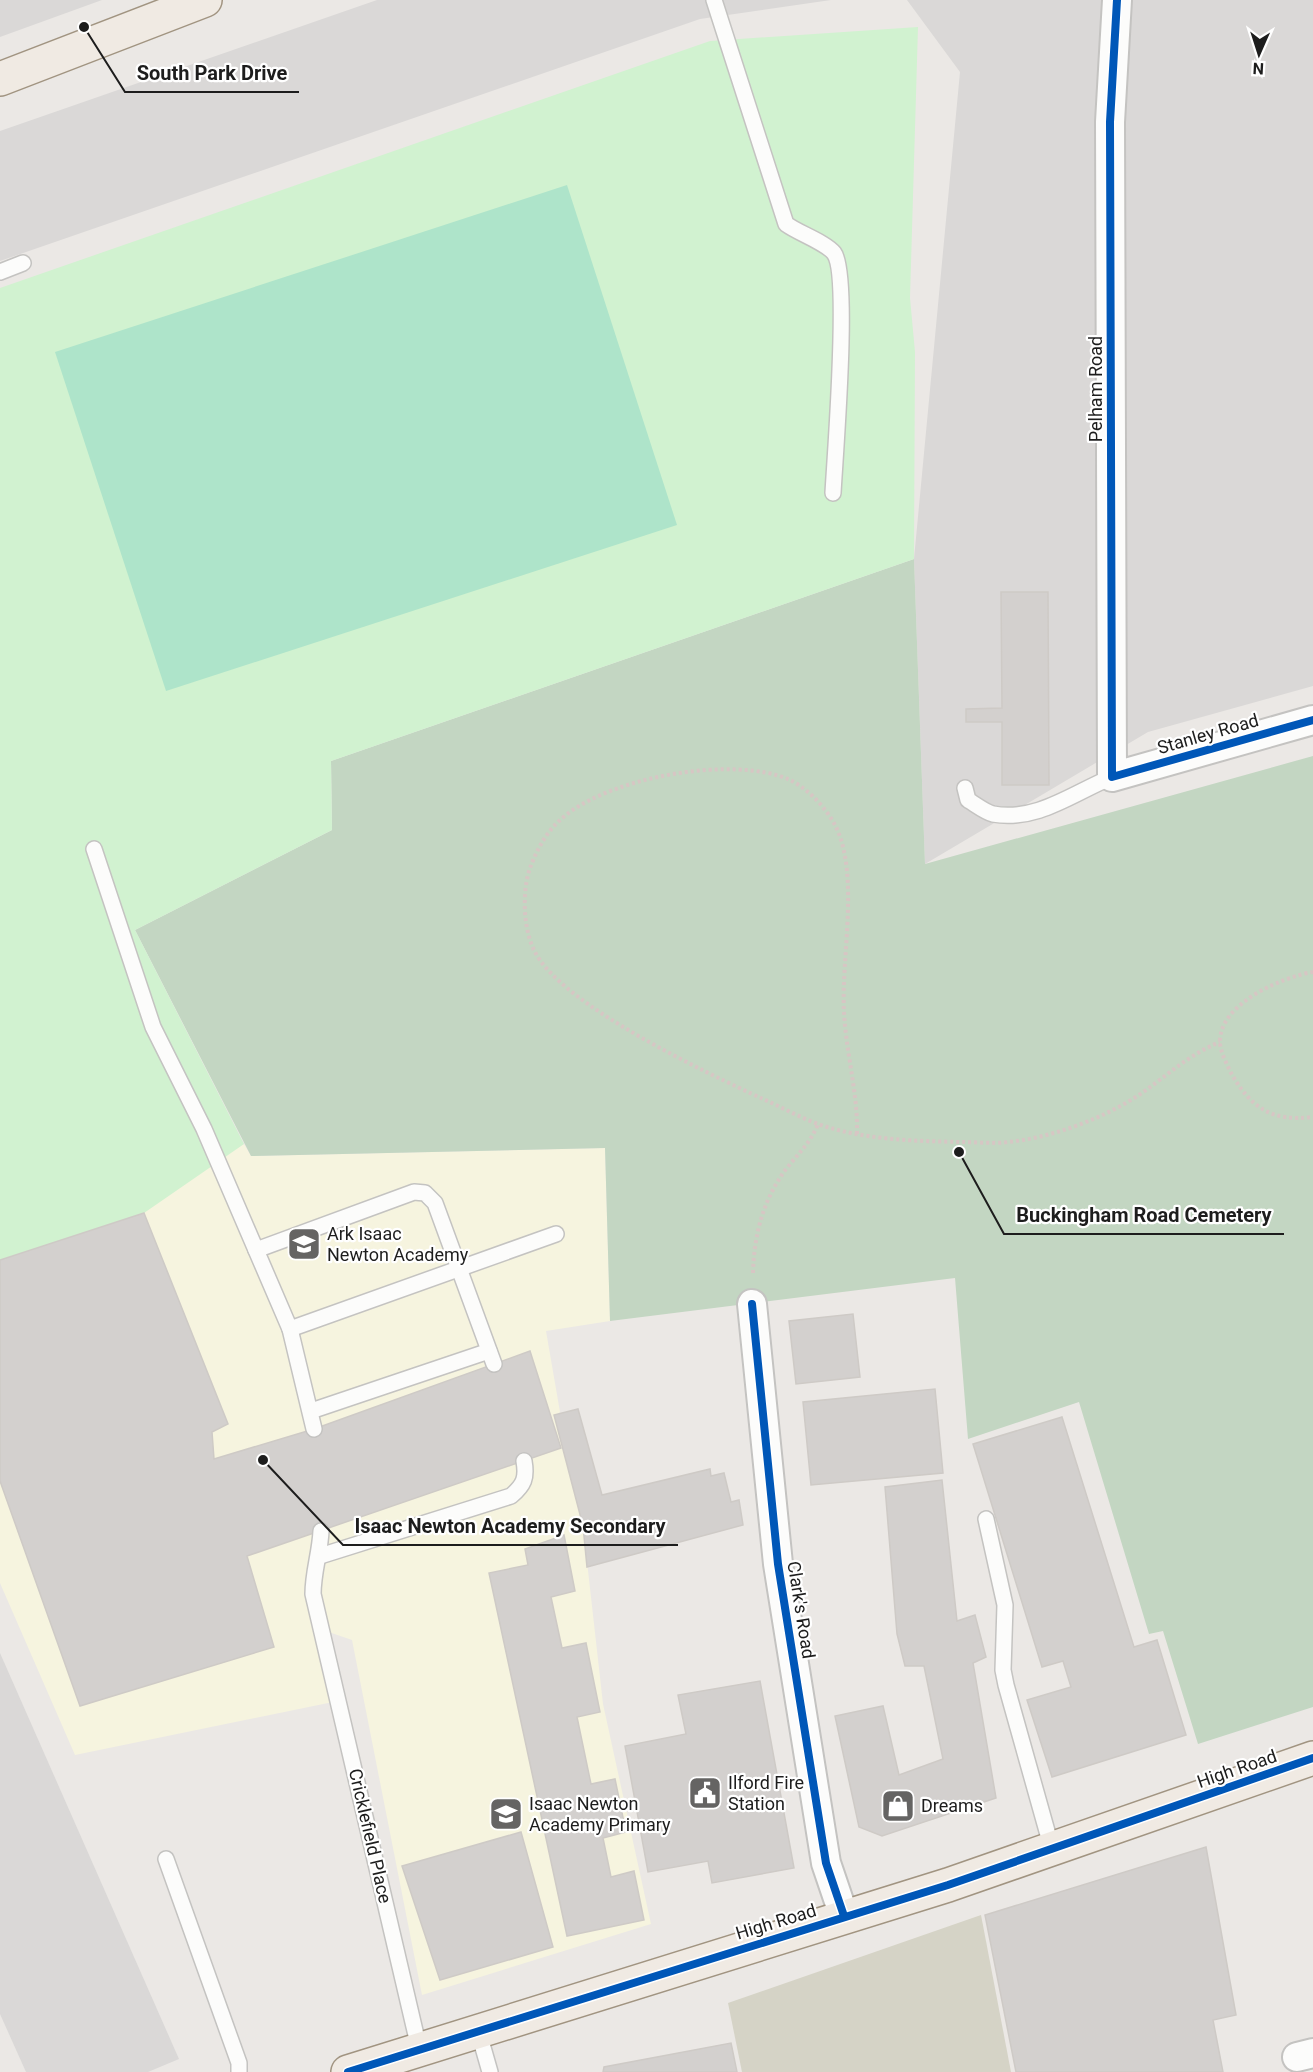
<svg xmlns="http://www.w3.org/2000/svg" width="1313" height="2072" viewBox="0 0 1313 2072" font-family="Roboto,sans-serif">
	<rect width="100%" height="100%" fill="#ebe8e5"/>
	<!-- residential -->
	<g fill="#dad8d7">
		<path d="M0 0H102L0 37Z"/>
		<path d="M377 0H831L700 19 0 261V131Z"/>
		<path d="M907 0H1313V686L1148 732 925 864 914 559 960 72Z"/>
		<path d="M0 1653 179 2059 148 2072H26L0 2014Z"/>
	</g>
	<!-- education -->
	<path fill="#f6f4df" d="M0 771 184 1167 244 1144 251 1156 605 1148 610 1321 546 1331 560 1412 555 1416 583 1526 603 1704 651 1924 422 1995 352 1640 320 1629 333 1702 75 1755 0 1583Z"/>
	<!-- construction -->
	<path fill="#d5d3c6" d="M981 1915 1011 2072H742L728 2003Z"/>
	<!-- cemetery -->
	<path fill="#c3d6c2" d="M914 559 925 864 1313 756V1707L1198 1744 1163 1631 1149 1634 1079 1402 968 1439 955 1278 610 1321 605 1148 251 1156 135 930 332 830 331 761Z"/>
	<!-- park -->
	<path fill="#d1f2d0" d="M918 27 910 298 915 352 914 559 331 761 332 830 135 930 244 1144 144 1213 0 1260V288L710 41Z"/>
	<!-- pitch -->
	<path fill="#aee4ca" d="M567 185 677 525 166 691 55 352Z"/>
	<!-- building -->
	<g fill="#d3d0ce" stroke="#cecac6" stroke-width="1.5">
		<path d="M1001 592H1048L1049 785H1002V722H966V709L1002 708Z"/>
		<path d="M144 1213 228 1424 212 1432 214 1459 314 1429 530 1351 561 1448 247 1556 274 1647 80 1706 0 1481V1260Z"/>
		<path d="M853 1314 860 1377 796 1384 789 1321Z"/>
		<path d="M935 1389 943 1473 811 1485 803 1402Z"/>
		<path d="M578 1409 602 1495 710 1469 711 1476 724 1473 731 1502 739 1500 743 1525 587 1567 583 1526 554 1415Z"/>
		<path d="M1062 1417 1134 1647 1157 1640 1186 1735 1052 1777 1027 1700 1071 1687 1063 1661 1042 1667 973 1444Z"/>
		<path d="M942 1480 957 1621 975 1615 986 1657 973 1663 996 1798 882 1836 859 1827 835 1716 883 1706 899 1775 943 1759 924 1666H905L897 1634 885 1487Z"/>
		<path d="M564 1535 575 1591 551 1597 562 1648 586 1643 600 1712 577 1717 591 1784 615 1779 626 1832 603 1838 611 1877 634 1871 644 1920 567 1936 489 1573 528 1565 525 1549Z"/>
		<path d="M760 1681 794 1868 712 1883 708 1861 648 1872 625 1746 686 1734 678 1695Z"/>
		<path d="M521 1832 553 1947 440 1980 402 1866Z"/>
		<path d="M1206 1847 1236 2015 1213 2020 1223 2072H1016L985 1915Z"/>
		<path d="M731 2043 737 2072H603L604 2067Z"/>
	</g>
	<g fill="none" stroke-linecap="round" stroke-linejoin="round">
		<defs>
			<g id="service">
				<path d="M714 0 786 224C798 233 825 242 834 253 850 274 835 455 833 493"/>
				<path d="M0 272 23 263"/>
				<path d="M965 788 968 800C975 804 985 812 993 814 1037 822 1073 793 1112 777"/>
				<path d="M94 849 153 1027 204 1129 290 1329 314 1429"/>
				<path d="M256 1250 414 1192 425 1193 435 1203 494 1364"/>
				<path d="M290 1329 556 1234"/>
				<path d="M311 1411 489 1351"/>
				<path d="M986 1519 1005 1605 1003 1670 1006 1685 1052 1849"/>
				<path d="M321 1531C320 1553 313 1572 313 1594L419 2048"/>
				<path d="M320 1556 511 1496C524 1485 527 1478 524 1461"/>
				<path d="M166 1859 239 2063V2072"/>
				<path d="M478 2030 490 2072"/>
			</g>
			<g id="minor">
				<path d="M1117 0 1110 122 1112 777 1313 720"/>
				<path d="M752 1304 778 1564 826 1863 844 1916"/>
				<path d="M1297 2057 1313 2053"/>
			</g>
			<g id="primary">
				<path d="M0 79 205 0"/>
				<path d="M348 2072 948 1885 1313 1758"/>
			</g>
		</defs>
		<!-- service casing -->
		<use href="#service" stroke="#c4c3c1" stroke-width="18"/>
		<!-- minor casing -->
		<use href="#minor" stroke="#c4c3c1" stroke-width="32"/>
		<!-- primary casing -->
		<use href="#primary" stroke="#a19481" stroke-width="36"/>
		<!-- path -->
		<g stroke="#d7c6c4" stroke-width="4" stroke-dasharray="3 3" stroke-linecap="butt">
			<path d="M1313 972C1282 977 1219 1004 1220 1042 1220 1052 1227 1064 1231 1073 1251 1108 1272 1122 1313 1117"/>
			<path d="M857 1134C858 1093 846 1053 844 1012 841 959 859 878 837 829 828 810 810 790 790 780 733 754 602 778 558 822 545 834 536 852 530 868 522 891 523 928 534 950 559 1004 707 1073 763 1099 781 1107 799 1117 818 1124 864 1140 914 1141 962 1142 977 1142 993 1144 1008 1142 1049 1138 1096 1121 1131 1100 1162 1081 1185 1056 1220 1042"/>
			<path d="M753 1273C754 1235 763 1200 786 1169 798 1154 811 1142 818 1124"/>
		</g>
		<!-- service -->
		<use href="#service" stroke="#fcfcfb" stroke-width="15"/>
		<!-- minor -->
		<use href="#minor" stroke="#fcfcfb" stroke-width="28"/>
		<!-- primary -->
		<use href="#primary" stroke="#f0eae3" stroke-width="33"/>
		<defs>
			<g id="cycleway">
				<path d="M1117 0 1110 122 1112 777 1313 720"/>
				<path d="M752 1304 778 1564 826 1863 844 1916"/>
				<path d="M348 2072 948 1885 1313 1758"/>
			</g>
		</defs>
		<!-- cycleway casing -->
		<use href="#cycleway" stroke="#fff" stroke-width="11"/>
		<!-- cycleway -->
		<use href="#cycleway" stroke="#0057b8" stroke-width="8"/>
	</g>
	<!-- icons -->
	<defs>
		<symbol id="school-square" viewBox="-11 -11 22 22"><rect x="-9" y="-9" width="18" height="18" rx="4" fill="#656463" stroke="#fff"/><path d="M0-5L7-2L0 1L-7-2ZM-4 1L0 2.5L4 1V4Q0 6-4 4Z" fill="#fff"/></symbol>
		<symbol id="civic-square" viewBox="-11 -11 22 22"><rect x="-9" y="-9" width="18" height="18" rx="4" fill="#656463" stroke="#fff"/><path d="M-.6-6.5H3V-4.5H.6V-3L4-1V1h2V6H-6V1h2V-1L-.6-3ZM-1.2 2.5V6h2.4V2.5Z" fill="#fff"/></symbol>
		<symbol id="shop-square" viewBox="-11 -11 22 22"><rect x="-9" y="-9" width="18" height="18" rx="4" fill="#656463" stroke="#fff"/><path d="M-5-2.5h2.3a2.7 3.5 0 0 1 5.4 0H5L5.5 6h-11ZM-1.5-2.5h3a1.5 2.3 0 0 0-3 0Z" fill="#fff"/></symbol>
	</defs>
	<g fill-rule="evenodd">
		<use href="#school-square" x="285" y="1225" width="38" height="38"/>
		<use href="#civic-square" x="686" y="1774" width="38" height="38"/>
		<use href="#shop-square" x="879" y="1787" width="38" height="38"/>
		<use href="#school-square" x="487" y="1795" width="38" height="38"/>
	</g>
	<g text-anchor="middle" stroke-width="4.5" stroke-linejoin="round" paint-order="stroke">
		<!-- street labels -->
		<g font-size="18" fill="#1d1d1d" stroke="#fff">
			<text transform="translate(1096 389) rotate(-90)" y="6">Pelham Road</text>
			<text transform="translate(1208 734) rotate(-16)" y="6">Stanley Road</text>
			<text transform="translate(801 1610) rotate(81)" y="6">Clark's Road</text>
			<text transform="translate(1237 1769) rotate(-19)" y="6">High Road</text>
			<text transform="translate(370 1836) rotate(77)" y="6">Cricklefield Place</text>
			<text transform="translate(776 1922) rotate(-17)" y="6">High Road</text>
		</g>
		<!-- poi labels -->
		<g font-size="18" fill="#1d1d1d" stroke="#fff" text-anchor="start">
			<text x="327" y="1240">Ark Isaac<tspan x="327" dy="21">Newton Academy</tspan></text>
			<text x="728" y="1789">Ilford Fire<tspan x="728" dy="21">Station</tspan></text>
			<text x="529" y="1810">Isaac Newton<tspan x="529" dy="21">Academy Primary</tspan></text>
			<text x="921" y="1812">Dreams</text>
		</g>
	</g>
	<!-- callouts -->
	<path fill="none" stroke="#1d1d1d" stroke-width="2" d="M84 27L125 92H299M959 1152L1004 1234H1284M263 1460L343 1545H678"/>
	<g fill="#1d1d1d" stroke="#fff" stroke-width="2">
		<circle cx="84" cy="27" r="6"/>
		<circle cx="959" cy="1152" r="6"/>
		<circle cx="263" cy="1460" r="6"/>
	</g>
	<g font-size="20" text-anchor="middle" font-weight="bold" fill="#1d1d1d" stroke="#fff" stroke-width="4.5" stroke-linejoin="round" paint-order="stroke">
		<text x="212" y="80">South Park Drive</text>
		<text x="1144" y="1222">Buckingham Road Cemetery</text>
		<text x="510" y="1533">Isaac Newton Academy Secondary</text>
	</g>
	<!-- north arrow -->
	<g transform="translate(1259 54) rotate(183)" stroke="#ffffff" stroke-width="4.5" paint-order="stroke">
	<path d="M0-4.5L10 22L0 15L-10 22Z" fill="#1d1d1d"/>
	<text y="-9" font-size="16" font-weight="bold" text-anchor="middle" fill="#1d1d1d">N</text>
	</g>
</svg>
